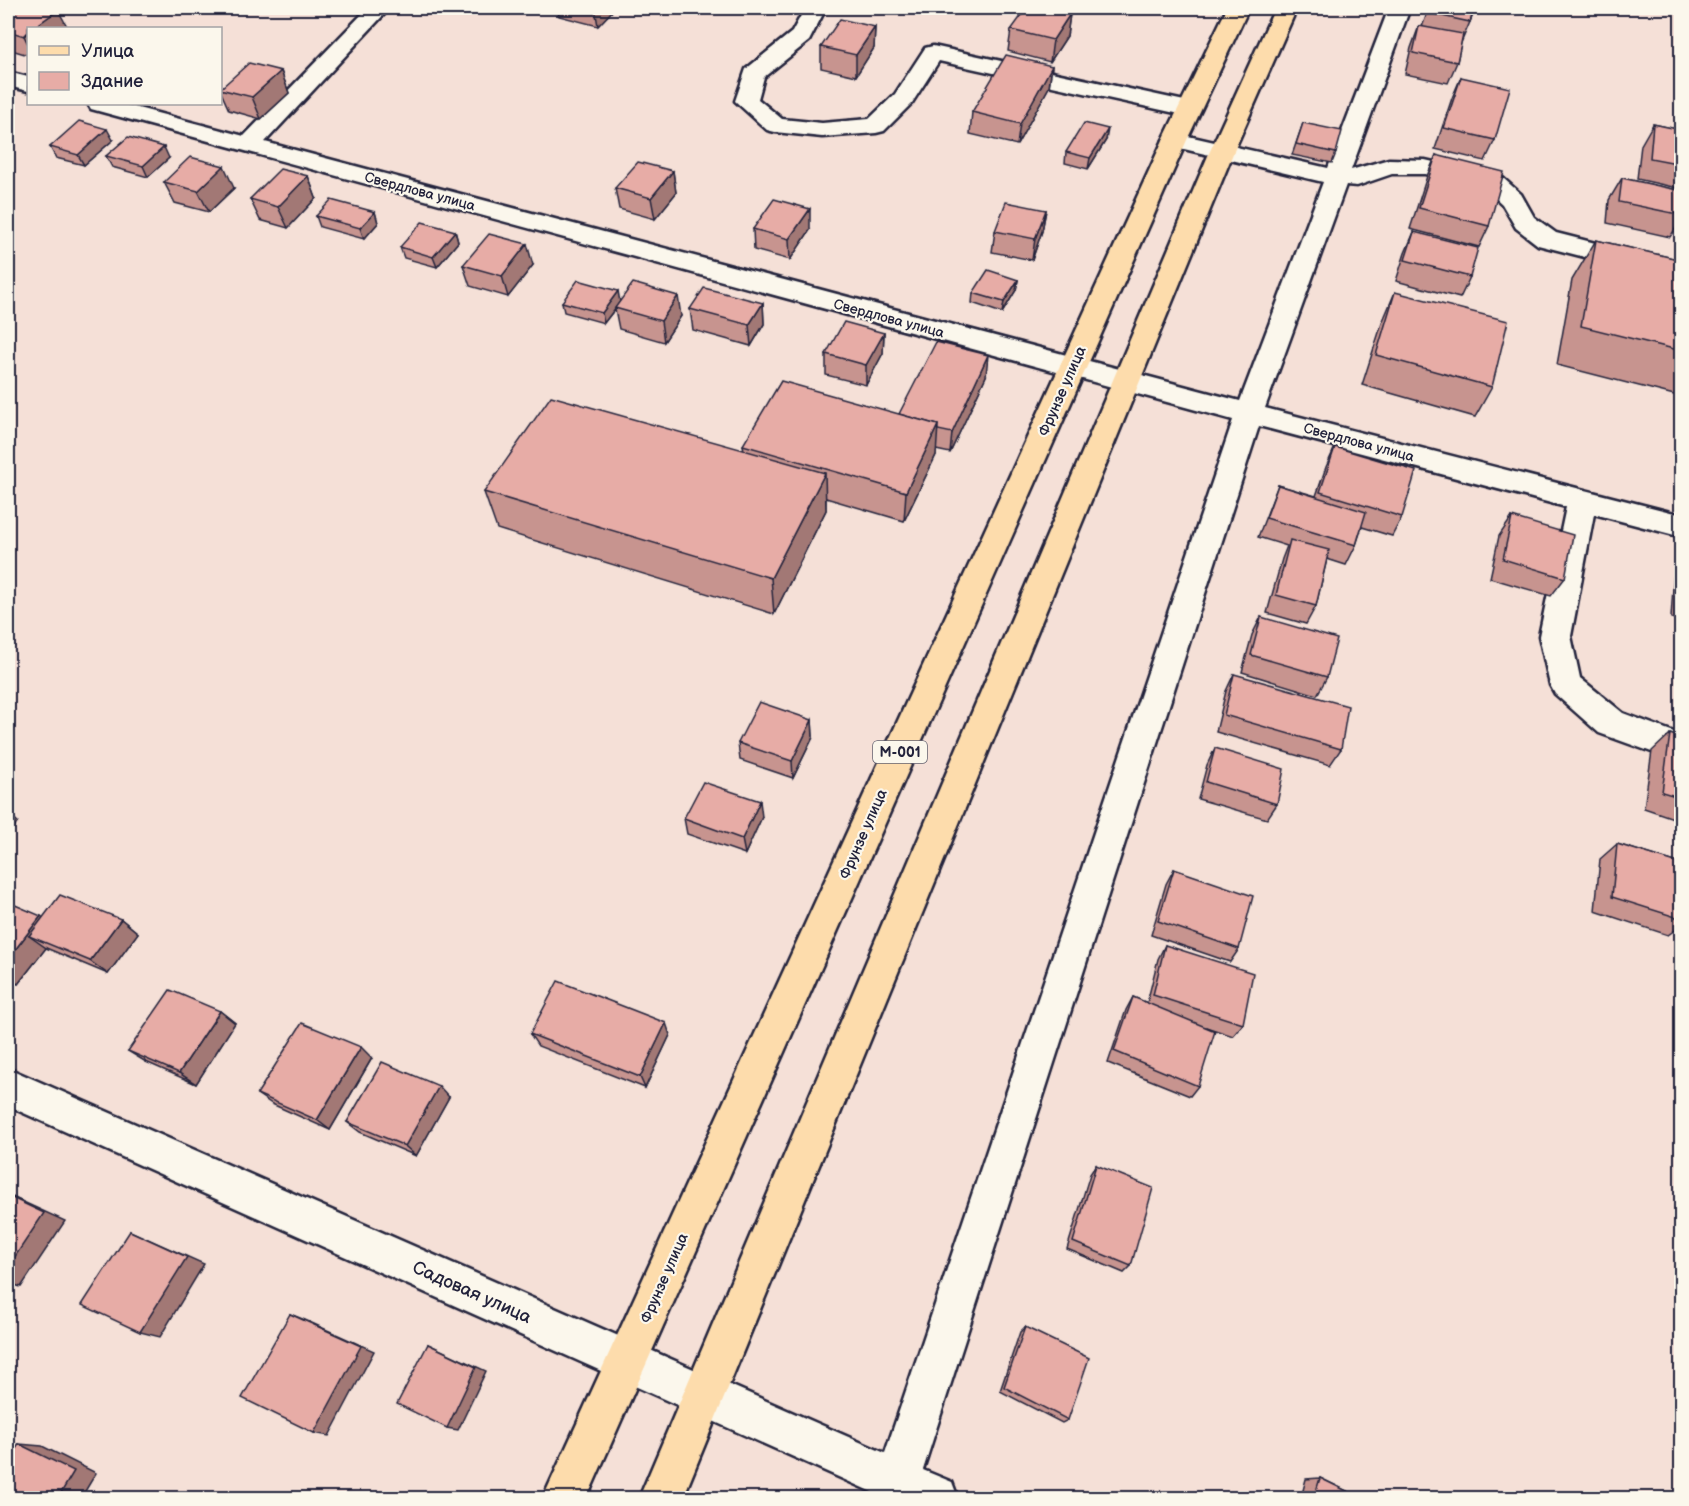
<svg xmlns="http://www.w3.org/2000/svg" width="1689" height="1506" viewBox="0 0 1689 1506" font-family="'Balsamiq Sans',sans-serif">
	<rect width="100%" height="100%" fill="#f5e0d7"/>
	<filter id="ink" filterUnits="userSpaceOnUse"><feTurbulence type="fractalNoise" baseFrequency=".0167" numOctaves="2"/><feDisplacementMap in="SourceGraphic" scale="12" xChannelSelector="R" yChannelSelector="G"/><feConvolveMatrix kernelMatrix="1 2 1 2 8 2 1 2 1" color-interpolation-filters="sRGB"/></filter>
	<g filter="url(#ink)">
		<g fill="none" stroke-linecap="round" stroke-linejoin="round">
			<defs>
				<g id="minor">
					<path d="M368 8H390L265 142 1240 401 1323 182 1167 145 1163 140 1167 135 1175 133 1328 168 1389 8H1410L1351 170 1389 159 1425 160 1503 178 1521 194 1534 217 1556 233 1682 265V282L1538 245 1516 228 1502 204 1486 189 1425 174H1392L1357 186 1346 185 1265 408 1682 515V537L1594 514 1571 636 1580 678 1623 713 1682 735V763L1599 733 1555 694 1550 685 1539 636 1566 507 1259 426 923 1470 952 1482 958 1498H870L872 1492 8 1106V1068L885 1453 1233 420 91 109 88 104H123L244 136Z"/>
					<path d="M805 8H826L809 41 764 77 758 99 782 119 822 123 869 119 895 94 925 48 933 46 1189 102 1197 104 1201 109 1197 114 1189 116 939 61 912 103 884 131 876 133 822 137 775 132 767 130 735 101 746 69 792 32Z"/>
					<path d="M8 72 28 77V91L8 86Z"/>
				</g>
				<g id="major">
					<path d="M1227 8H1249L1187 140 587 1498H543L1163 140Z"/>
					<path d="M1275 8H1297L1234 151 683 1498H639L1210 151Z"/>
				</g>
			</defs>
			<!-- minor casing -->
			<use href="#minor" stroke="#22223b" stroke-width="5"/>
			<!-- major casing -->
			<use href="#major" stroke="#22223b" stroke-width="5"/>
			<!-- minor -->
			<use href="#minor" fill="#fbf7ec" fill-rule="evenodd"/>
			<!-- major -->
			<use href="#major" fill="#fddcac" fill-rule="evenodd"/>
		</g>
		<!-- wall -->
		<g fill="#c7948f" stroke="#22223b" stroke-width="1.5">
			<path d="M557 8H615L598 26 559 16Z"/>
			<path d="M747 8H775L770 13Z"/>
			<path d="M1429 8H1476L1461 43 1457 62 1448 83 1405 74 1411 48 1419 26 1422 27Z"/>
			<path d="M1682 11V31L1680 30Z"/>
			<path d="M1070 14 1067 36 1050 62 1008 51 1011 30Z"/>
			<path d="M8 17 28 28V55L8 49Z"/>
			<path d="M875 27 874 48 856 76 821 68V47Z"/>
			<path d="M1052 66 1049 87 1017 145 970 134 972 112Z"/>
			<path d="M281 71 289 93 261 119 229 110 220 90V88Z"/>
			<path d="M1461 77 1495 140 1485 161 1435 149 1452 98Z"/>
			<path d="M1303 123 1336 153 1332 163 1292 155Z"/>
			<path d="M1653 124 1682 130V189L1637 179 1641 145Z"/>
			<path d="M113 140 84 165 56 158 50 147Z"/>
			<path d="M1106 140 1088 169 1065 163 1066 152Z"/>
			<path d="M1436 155 1489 226 1479 247 1410 229 1427 176Z"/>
			<path d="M106 156 169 158 148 177 112 167Z"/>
			<path d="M673 171 676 193 655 219 619 209 615 188Z"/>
			<path d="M308 176 316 198 288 228 260 220 250 199Z"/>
			<path d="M1622 178 1682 191V219L1670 237 1607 223 1609 200Z"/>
			<path d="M164 182 234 188 209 212 175 203Z"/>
			<path d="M1046 210 1042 231 1032 260 992 252 995 231Z"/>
			<path d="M375 212 378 223 364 239 320 227 316 216Z"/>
			<path d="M753 229 810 230 790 260 754 250Z"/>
			<path d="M455 231 458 242 437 267 404 258 400 247Z"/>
			<path d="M1414 232 1470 277 1460 298 1396 281 1405 253Z"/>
			<path d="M1596 240 1682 260V397L1557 365 1572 280Z"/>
			<path d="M463 265H533L508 297 470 286Z"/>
			<path d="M1018 280 1016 290 1002 313 972 303 973 293Z"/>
			<path d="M1395 292 1492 387 1475 417 1362 385 1382 323Z"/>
			<path d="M562 302H620L681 316 664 342 619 329 615 309 604 323 564 312Z"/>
			<path d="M763 303 764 324 751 346 693 330 690 309Z"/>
			<path d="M884 333 883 353 866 385 826 375V354Z"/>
			<path d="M986 376 950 453 936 450V455L904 521 826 498V510L774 614 497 529 484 492 744 450 743 445 899 414Z"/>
			<path d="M1335 447 1402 517 1392 536 1362 527 1356 545 1346 565 1327 559 1316 606 1306 624 1267 613 1282 559 1287 546 1258 537 1278 485 1316 496 1326 467Z"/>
			<path d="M1512 517 1565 578 1551 596 1490 578 1499 536Z"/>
			<path d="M1682 563V621L1671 618 1674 572Z"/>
			<path d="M1261 617 1327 677 1317 695 1242 672 1252 635Z"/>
			<path d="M1234 674 1341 749 1330 765 1216 732 1226 691Z"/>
			<path d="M812 720 813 737 793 778 740 760 738 743Z"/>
			<path d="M1670 734 1682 738V821L1644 808 1652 751Z"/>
			<path d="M1215 748 1277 804 1267 819 1198 799 1207 765Z"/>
			<path d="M762 817 745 854 687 834 684 818Z"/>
			<path d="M1617 844 1682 864V925L1668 935 1595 911 1600 859Z"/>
			<path d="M1174 869 1239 949 1230 962 1151 935 1166 884Z"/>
			<path d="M8 902 43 918 121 919 138 933 108 974 46 948 18 984 8 979Z"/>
			<path d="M1165 945 1243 1024 1233 1036 1206 1027 1198 1086 1190 1096 1108 1063 1126 1010 1133 997 1147 1003 1158 959Z"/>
			<path d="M220 1011 235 1023 196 1084 146 1062 128 1051Z"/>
			<path d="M530 1034 670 1035 645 1088 538 1046Z"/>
			<path d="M372 1058 330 1130 272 1104 257 1094Z"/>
			<path d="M449 1097 416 1156 360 1132 347 1122Z"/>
			<path d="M1096 1165 1131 1266 1124 1273 1067 1249 1090 1174Z"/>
			<path d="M1025 1327 1068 1420 1062 1423 1000 1391 1020 1332Z"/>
			<path d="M1320 1478 1361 1498H1301L1306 1479Z"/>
		</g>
		<!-- shaded-wall -->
		<g fill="#a27874" stroke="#22223b" stroke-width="1.5">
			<path d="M595 8H615L598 26Z"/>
			<path d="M770 8H775L770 13Z"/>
			<path d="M58 10 68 28H33Z"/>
			<path d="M1070 14 1067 36 1050 62 1053 40Z"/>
			<path d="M875 27 874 48 856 76V55Z"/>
			<path d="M28 32V44L24 36Z"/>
			<path d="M1052 66 1049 87 1017 145 1020 124Z"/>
			<path d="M281 71 289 93 261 119 252 97Z"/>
			<path d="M107 129 113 140 84 165 78 155Z"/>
			<path d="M1108 129 1106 140 1088 169 1090 158Z"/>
			<path d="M164 147 169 158 148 177 143 166Z"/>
			<path d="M224 166 234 188 209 212 198 191Z"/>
			<path d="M673 171 676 193 655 219 651 198Z"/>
			<path d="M308 176 316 198 288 228 278 207Z"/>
			<path d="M810 209V230L790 260 789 239Z"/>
			<path d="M1046 210 1042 231 1032 260 1035 239Z"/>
			<path d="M375 212 378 223 364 239 360 228Z"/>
			<path d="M455 231 458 242 437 267 433 257Z"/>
			<path d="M527 244 533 265 508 297 502 276Z"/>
			<path d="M1018 280 1016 290 1002 313 1004 302Z"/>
			<path d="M618 291 620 302 604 323 602 313Z"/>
			<path d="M678 296 681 316 664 342 661 321Z"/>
			<path d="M763 303 764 324 751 346 749 325Z"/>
			<path d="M884 333 883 353 866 385V365Z"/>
			<path d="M988 355 986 376 950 453 952 433Z"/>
			<path d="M938 425 936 455 904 521 906 492Z"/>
			<path d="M825 473 826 510 774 614 771 578Z"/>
			<path d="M812 720 813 737 793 778 792 761Z"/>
			<path d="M760 801 762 817 745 854 742 839Z"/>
			<path d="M8 813 18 822 8 836Z"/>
			<path d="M41 916 59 930 29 936 46 948 18 984 8 977V959Z"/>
			<path d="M121 919 138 933 108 974 90 961Z"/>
			<path d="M220 1011 235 1023 196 1084 179 1073Z"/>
			<path d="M666 1023 670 1035 645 1088 640 1077Z"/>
			<path d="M361 1047 372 1058 330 1130 317 1120Z"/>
			<path d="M439 1086 449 1097 416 1156 405 1146Z"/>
			<path d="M8 1195 65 1221 21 1287 8 1283Z"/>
			<path d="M130 1231 204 1264 160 1337 140 1332Z"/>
			<path d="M290 1314 305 1320 374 1351 329 1436 314 1433Z"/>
			<path d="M428 1344 486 1371 458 1430 447 1428Z"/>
			<path d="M19 1444 42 1446 96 1473 81 1498H58Z"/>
		</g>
		<!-- building -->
		<g fill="#e7aca6" stroke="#22223b" stroke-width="1.5">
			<path d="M21 8H50L58 10 33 28H28V32L24 36 8 31V17Z"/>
			<path d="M1027 8H1043L1070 14 1053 40 1011 30Z"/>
			<path d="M1430 8H1474L1470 22 1428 13Z"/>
			<path d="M840 19 875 27 856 55 821 47Z"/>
			<path d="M1419 26 1463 34 1457 62 1413 53Z"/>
			<path d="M1006 55 1052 66 1020 124 972 112Z"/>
			<path d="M249 63 281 71 252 97 220 89Z"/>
			<path d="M1461 77 1510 88 1495 140 1444 128Z"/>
			<path d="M79 121 107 129 78 155 50 147Z"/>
			<path d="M1084 123 1108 129 1090 158 1066 152Z"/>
			<path d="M1303 123 1342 131 1336 153 1296 144Z"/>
			<path d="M1653 124 1682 130V164L1650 158Z"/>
			<path d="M128 137 164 147 143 166 106 156Z"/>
			<path d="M1436 155 1504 172 1489 226 1419 208Z"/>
			<path d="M190 157 224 166 198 191 164 182Z"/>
			<path d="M638 162 673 171 651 198 615 188Z"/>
			<path d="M280 169 308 176 278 207 250 199Z"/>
			<path d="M1622 178 1682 191V215L1619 202Z"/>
			<path d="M774 199 810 209 789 239 753 229Z"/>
			<path d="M331 200 375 212 360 228 316 216Z"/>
			<path d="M1006 202 1046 210 1035 239 995 231Z"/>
			<path d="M422 222 455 231 433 257 400 247Z"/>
			<path d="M1414 232 1478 248 1470 277 1405 260Z"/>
			<path d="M489 234 527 244 502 276 463 265Z"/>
			<path d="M1596 240 1682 260V351L1581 326Z"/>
			<path d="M988 270 1018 280 1004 302 973 293Z"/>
			<path d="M578 280 618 291 602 313 562 302Z"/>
			<path d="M633 283 678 296 661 321 615 308Z"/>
			<path d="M704 288 763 303 749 325 690 309Z"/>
			<path d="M1395 292 1508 321 1492 387 1376 355Z"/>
			<path d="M844 322 884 333 866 365 826 354Z"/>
			<path d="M936 342 988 355 952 433 938 430V425L899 414Z"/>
			<path d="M781 381 938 425 906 492 743 445Z"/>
			<path d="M551 396 825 473 771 578 484 492Z"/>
			<path d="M1335 447 1416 471 1402 517 1320 492Z"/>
			<path d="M1278 485 1366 512 1356 545 1266 518Z"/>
			<path d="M1512 517 1573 535 1565 578 1503 559Z"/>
			<path d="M1290 540 1329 550 1316 606 1276 595Z"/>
			<path d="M1261 617 1337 639 1327 677 1251 655Z"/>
			<path d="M1234 674 1348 706 1341 749 1224 715Z"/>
			<path d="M759 702 812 720 792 761 738 743Z"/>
			<path d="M1670 734 1682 738V798L1662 792Z"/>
			<path d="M1215 748 1284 769 1277 804 1206 782Z"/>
			<path d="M703 782 760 801 742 839 684 818Z"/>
			<path d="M1617 844 1682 864V919L1612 897Z"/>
			<path d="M1174 869 1253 896 1239 949 1158 921Z"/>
			<path d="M60 895 121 919 90 961 29 936Z"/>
			<path d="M8 902 41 916 8 959Z"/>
			<path d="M1165 945 1253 973 1243 1024 1153 995Z"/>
			<path d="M558 981 666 1023 640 1077 530 1034Z"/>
			<path d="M170 990 220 1011 179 1073 128 1051Z"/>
			<path d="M1133 997 1215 1031 1198 1086 1114 1051Z"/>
			<path d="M302 1023 361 1047 317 1120 257 1094Z"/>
			<path d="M382 1062 439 1086 405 1146 347 1122Z"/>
			<path d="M1096 1165 1153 1188 1131 1266 1073 1242Z"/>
			<path d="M8 1196 44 1213 8 1267Z"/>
			<path d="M130 1231 187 1257 140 1332 82 1305Z"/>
			<path d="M290 1314 361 1346 314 1433 242 1398Z"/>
			<path d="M1025 1327 1089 1358 1068 1420 1004 1387Z"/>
			<path d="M428 1344 476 1367 447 1428 397 1404Z"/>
			<path d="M19 1444 74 1471 58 1498H8V1462Z"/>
			<path d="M1320 1478 1361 1498H1314Z"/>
		</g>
	</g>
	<g text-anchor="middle" stroke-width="4.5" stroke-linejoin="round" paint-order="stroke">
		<!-- far-street labels -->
		<g font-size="14" fill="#22223b" stroke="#fbf7ec">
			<text transform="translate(420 191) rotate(15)" y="5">Свердлова улица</text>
			<text transform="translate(889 318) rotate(15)" y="5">Свердлова улица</text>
			<text transform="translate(1359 442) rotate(15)" y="5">Свердлова улица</text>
		</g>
		<!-- shield labels -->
		<rect fill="#fbf7ec" stroke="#636270" stroke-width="1.5" x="873" y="741" width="54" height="22" rx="4.5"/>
		<g font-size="14" font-weight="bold" fill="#22223b">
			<text x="900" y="757">M-001</text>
		</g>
		<!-- street labels -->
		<g font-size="15" fill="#22223b" stroke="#fbf7ec">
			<text transform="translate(1062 391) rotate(-66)" y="5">Фрунзе улица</text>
			<text transform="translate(863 834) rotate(-66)" y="5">Фрунзе улица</text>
			<text transform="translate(664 1278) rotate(-66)" y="5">Фрунзе улица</text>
		</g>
		<!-- near-street labels -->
		<g font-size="18" fill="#22223b" stroke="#fbf7ec">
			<text transform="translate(472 1292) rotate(24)" y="6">Садовая улица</text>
		</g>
	</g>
	<!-- margin -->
	<rect width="1689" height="1506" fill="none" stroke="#fbf7ec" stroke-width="30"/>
	<rect x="15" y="15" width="1659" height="1476" fill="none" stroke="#22223b" stroke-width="2" filter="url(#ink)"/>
	<!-- legend -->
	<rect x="27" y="27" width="195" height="78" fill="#fbf7ec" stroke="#a4a2a5" stroke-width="1.5"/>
	<rect x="39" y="46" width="30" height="9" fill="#fddcac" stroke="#a4a2a5" stroke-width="1.5"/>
	<text x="81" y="57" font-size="18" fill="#22223b">Улица</text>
	<rect x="39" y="72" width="30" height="18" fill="#e7aca6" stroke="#a4a2a5" stroke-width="1.5"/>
	<text x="81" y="87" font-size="18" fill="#22223b">Здание</text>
</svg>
